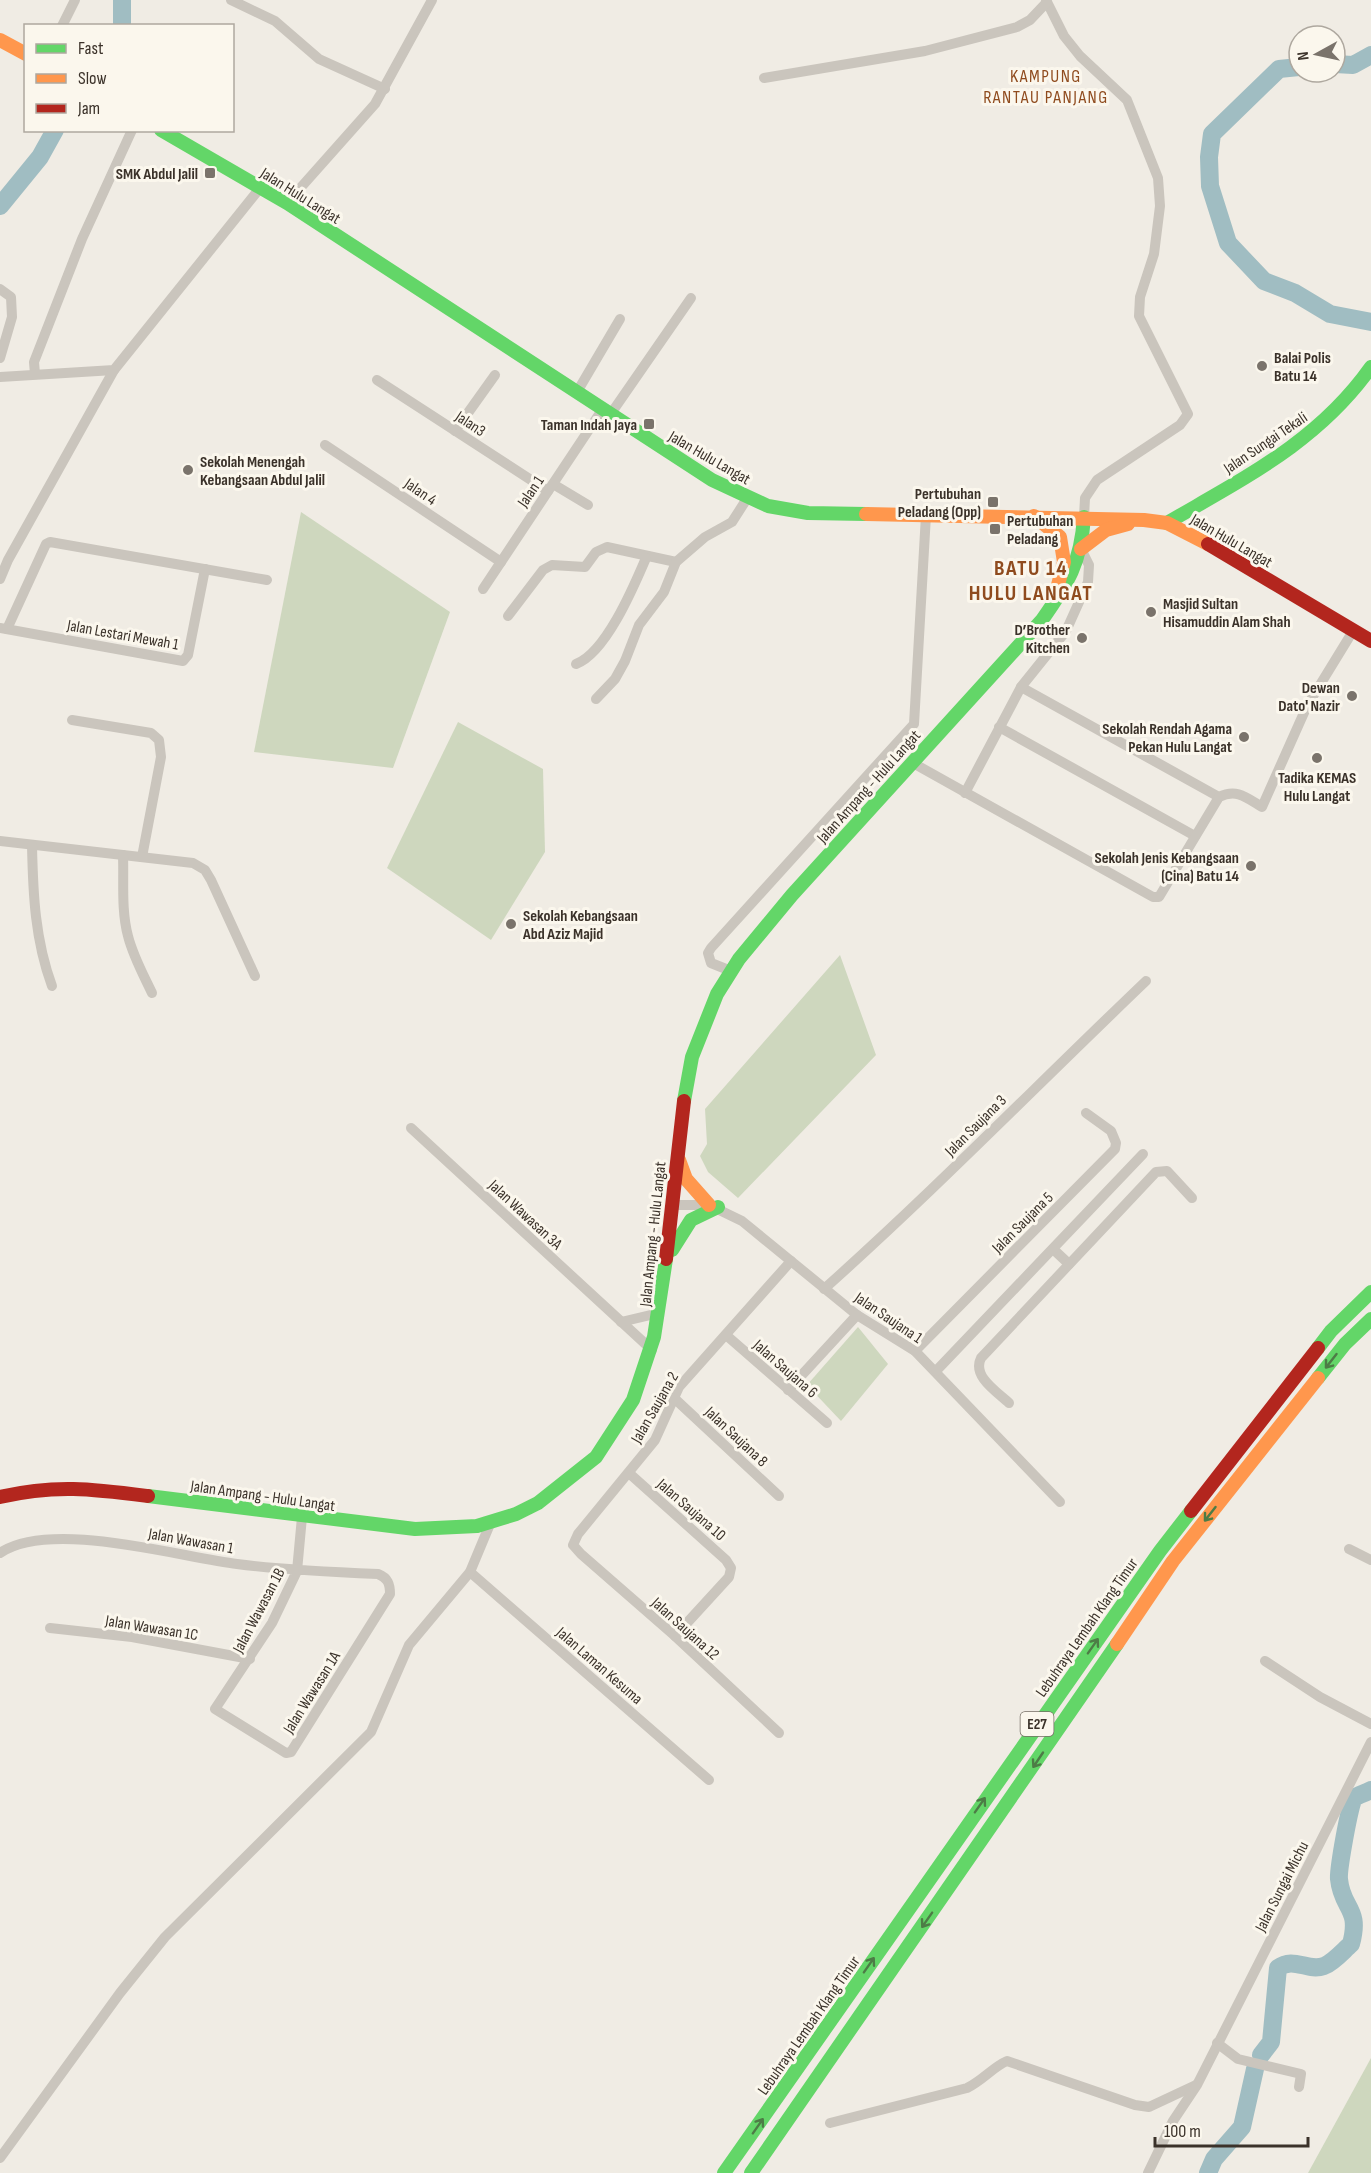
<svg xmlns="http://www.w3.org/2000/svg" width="1371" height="2173" viewBox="0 0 1371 2173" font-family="'Sofia Sans Condensed',sans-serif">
	<rect width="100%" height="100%" fill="#f0ece4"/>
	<!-- green -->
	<g fill="#ced7be">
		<path d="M301 512 450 612 393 768 254 752Z"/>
		<path d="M458 722 543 769 545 852 491 940 387 868Z"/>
		<path d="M840 955 876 1055 738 1198 708 1172 700 1156 707 1144 705 1109Z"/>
		<path d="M858 1327 888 1364 841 1421 807 1385Z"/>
		<path d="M1371 2058V2173H1308Z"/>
	</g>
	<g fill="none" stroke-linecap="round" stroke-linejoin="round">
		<!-- river -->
		<g stroke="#a0bdc2" stroke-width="18">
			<path d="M122 0V26"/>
			<path d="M1335 64 1353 65 1371 55"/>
			<path d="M1299 67 1279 69 1212 134 1209 157 1210 186 1228 243 1264 281 1295 293 1330 314 1371 322"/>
			<path d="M0 206 40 157 55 130"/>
			<path d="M1261 2055 1271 2042 1278 1968C1294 1956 1307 1972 1324 1966 1334 1962 1343 1951 1351 1944 1361 1907 1342 1910 1339 1879 1338 1870 1350 1802 1354 1798 1358 1795 1366 1793 1371 1790"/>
			<path d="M1208 2173 1214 2159 1242 2127 1255 2069"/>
		</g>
		<!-- street -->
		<g stroke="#cac5bd" stroke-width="10">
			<path d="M231 0 275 21 319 59 385 89"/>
			<path d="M1046 0 1064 36 1080 56 1127 100 1158 178 1160 206 1154 254 1140 297 1139 316 1188 414 1180 425 1097 480 1085 498 1084 517"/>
			<path d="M62 26 75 0"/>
			<path d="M764 78 925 51 1017 27 1030 20 1047 2"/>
			<path d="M287 203 375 104 432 0"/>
			<path d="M0 289 11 297 12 317 0 358"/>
			<path d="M35 374 34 362 82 239 132 130"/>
			<path d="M0 377 114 370 260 188"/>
			<path d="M377 380 548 491"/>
			<path d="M577 392 620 319"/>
			<path d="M610 415 691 298"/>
			<path d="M455 431 495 375"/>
			<path d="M325 445 501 562"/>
			<path d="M553 484 588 505"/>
			<path d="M0 579 8 560 114 370"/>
			<path d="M483 589 602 410"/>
			<path d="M508 616 543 570 552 565 585 567 596 552 607 547 676 562"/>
			<path d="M0 628 183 661 188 655 205 569"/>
			<path d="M7 629 46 544 50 542 267 580"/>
			<path d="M576 664C606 653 634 586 646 558"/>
			<path d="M1021 687 1219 797"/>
			<path d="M596 699 615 679 625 661 639 625 664 592 676 562 705 537 732 522 748 497"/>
			<path d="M72 720 151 733 159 740 161 757 142 857"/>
			<path d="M999 727 1195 836"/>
			<path d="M911 762 1153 897H1159L1219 797C1237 788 1247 798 1262 807L1307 706 1353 631"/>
			<path d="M965 793 1021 687 1066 631 1088 582 1089 565 1081 549"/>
			<path d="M0 841 193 863 205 870 211 880 255 976"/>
			<path d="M32 845C33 894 35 940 52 986"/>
			<path d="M123 855C124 881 121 910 128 936 133 956 143 974 152 993"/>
			<path d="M731 971 711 963 708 953 711 948 914 724 926 515"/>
			<path d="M411 1128 652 1350"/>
			<path d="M673 1205H709L742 1221 857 1315 915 1351 1060 1502"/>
			<path d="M1053 1249 1069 1264"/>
			<path d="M824 1289C935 1190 1038 1084 1146 981"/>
			<path d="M621 1322 659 1313"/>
			<path d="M726 1335 827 1423"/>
			<path d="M915 1351 1115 1149 1116 1143 1111 1131 1086 1113"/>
			<path d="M936 1371 1143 1154"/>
			<path d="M788 1390 857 1315"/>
			<path d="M674 1398 779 1496"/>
			<path d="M1009 1403C996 1391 972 1376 981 1358L1156 1172 1167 1171 1192 1198"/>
			<path d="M630 1474 726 1560 731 1568 729 1577 675 1636"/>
			<path d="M1349 1549 1371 1560"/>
			<path d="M0 1553C51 1519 179 1557 237 1564 284 1570 331 1572 378 1574 388 1578 390 1584 390 1594L291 1752 286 1753 215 1709 272 1623 297 1571 302 1517"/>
			<path d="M470 1572 709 1780"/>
			<path d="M50 1628 132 1637 250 1659"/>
			<path d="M1265 1661 1320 1697 1371 1724"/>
			<path d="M779 1733 675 1636 581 1554 573 1545 578 1534 655 1440 679 1387 791 1261"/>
			<path d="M1217 2043 1238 2059 1301 2074 1299 2087"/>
			<path d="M830 2123 967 2088C983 2080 993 2067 1007 2061L1135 2105 1149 2107 1196 2085"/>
			<path d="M0 2158 120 1993 165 1937 371 1732 409 1645 470 1572 490 1524"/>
			<path d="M1148 2173 1173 2121 1197 2085 1371 1742"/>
		</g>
		<!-- fast -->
		<g stroke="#63d668" stroke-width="14">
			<path d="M161 130 287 203 712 480 768 506 808 513 866 514"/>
			<path d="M1167 523C1244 478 1318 442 1371 367"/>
			<path d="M684 1101 692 1057 717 994 739 959 792 895 1042 620C1068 583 1081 563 1084 517"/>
			<path d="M672 1250 691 1220 718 1207"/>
			<path d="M1318 1348 1331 1331 1371 1292"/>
			<path d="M1318 1378 1345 1344 1371 1319"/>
			<path d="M148 1496 415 1529 477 1526 516 1514 538 1503 596 1457 633 1400 654 1337 666 1259"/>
			<path d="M724 2173 1160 1551 1191 1511"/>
			<path d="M751 2173 1117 1644"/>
		</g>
		<!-- slow -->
		<g stroke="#ff974d" stroke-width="14">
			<path d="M0 40 26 54"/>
			<path d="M866 514 1144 520 1167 523 1208 544"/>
			<path d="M1034 516 1060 537 1064 562 1058 585"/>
			<path d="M1081 549 1106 530 1128 524"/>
			<path d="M679 1160 686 1179 709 1205"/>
			<path d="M1117 1644 1173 1561 1318 1378"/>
		</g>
		<!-- jam -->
		<g stroke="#b3261e" stroke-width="14">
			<path d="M1208 544 1371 641"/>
			<path d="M666 1259 684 1101"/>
			<path d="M0 1497C55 1484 93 1489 148 1496"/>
			<path d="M1191 1511 1318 1348"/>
		</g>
	</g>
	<!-- one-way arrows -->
	<defs><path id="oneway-shaft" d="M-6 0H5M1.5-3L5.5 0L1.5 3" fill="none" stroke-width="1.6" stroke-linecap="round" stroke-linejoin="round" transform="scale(1.5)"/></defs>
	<g stroke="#4d7c46">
		<use href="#oneway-shaft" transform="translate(1331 1361) rotate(128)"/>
		<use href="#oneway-shaft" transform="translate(1210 1514) rotate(128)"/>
		<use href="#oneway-shaft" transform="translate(1093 1646) rotate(-55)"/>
		<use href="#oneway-shaft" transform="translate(1038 1760) rotate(124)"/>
		<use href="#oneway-shaft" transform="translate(980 1805) rotate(-55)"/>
		<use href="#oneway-shaft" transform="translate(927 1920) rotate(125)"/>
		<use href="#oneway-shaft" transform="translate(869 1965) rotate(-55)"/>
		<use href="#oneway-shaft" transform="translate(758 2126) rotate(-55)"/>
	</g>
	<!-- markers -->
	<g fill="#7a736b" stroke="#fbf7ed" stroke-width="2">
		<rect x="204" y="167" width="12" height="12" rx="3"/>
		<circle cx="1262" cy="366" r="6"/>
		<rect x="643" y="418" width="12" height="12" rx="3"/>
		<circle cx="188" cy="470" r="6"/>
		<rect x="987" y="496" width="12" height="12" rx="3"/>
		<rect x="989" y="523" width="12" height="12" rx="3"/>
		<circle cx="1151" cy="612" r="6"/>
		<circle cx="1082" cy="638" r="6"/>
		<circle cx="1352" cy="696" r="6"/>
		<circle cx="1244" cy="737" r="6"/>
		<circle cx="1317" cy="758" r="6"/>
		<circle cx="1251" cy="866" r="6"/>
		<circle cx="511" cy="924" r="6"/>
	</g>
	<g text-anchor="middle" stroke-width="6" stroke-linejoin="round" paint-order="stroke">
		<!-- shield labels -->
		<rect fill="#fbf7ed" stroke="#756d64" stroke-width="1.5" x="1020.5" y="1712" width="33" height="24" rx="4.5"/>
		<g font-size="15" font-weight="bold" fill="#3b322a">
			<text x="1037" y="1729">E27</text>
		</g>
		<!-- poi labels -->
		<g font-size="16" font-weight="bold" fill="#3b322a" stroke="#fbf7ed" text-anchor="end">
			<text x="198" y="179">SMK Abdul Jalil</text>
			<text x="1274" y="363" text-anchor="start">Balai Polis<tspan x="1274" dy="18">Batu 14</tspan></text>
			<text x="637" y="430">Taman Indah Jaya</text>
			<text x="200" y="467" text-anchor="start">Sekolah Menengah<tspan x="200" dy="18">Kebangsaan Abdul Jalil</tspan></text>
			<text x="981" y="499">Pertubuhan<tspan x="981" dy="18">Peladang (Opp)</tspan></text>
			<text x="1007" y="526" text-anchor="start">Pertubuhan<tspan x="1007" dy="18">Peladang</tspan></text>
			<text x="1163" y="609" text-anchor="start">Masjid Sultan<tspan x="1163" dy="18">Hisamuddin Alam Shah</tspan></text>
			<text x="1070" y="635">D’Brother<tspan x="1070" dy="18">Kitchen</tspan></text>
			<text x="1340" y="693">Dewan<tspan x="1340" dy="18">Dato' Nazir</tspan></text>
			<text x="1232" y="734">Sekolah Rendah Agama<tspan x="1232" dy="18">Pekan Hulu Langat</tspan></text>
			<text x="1317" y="783" text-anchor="middle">Tadika KEMAS<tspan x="1317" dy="18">Hulu Langat</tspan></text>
			<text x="1239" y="863">Sekolah Jenis Kebangsaan<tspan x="1239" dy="18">(Cina) Batu 14</tspan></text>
			<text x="523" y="921" text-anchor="start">Sekolah Kebangsaan<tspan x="523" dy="18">Abd Aziz Majid</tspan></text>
		</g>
		<!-- street labels -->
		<g font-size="16" fill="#3b322a" stroke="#fbf7ed">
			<text transform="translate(301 195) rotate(32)" y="6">Jalan Hulu Langat</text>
			<text transform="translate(471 423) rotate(33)" y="6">Jalan3</text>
			<text transform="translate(1265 442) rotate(-34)" y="6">Jalan Sungai Tekali</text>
			<text transform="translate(710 457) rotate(30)" y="6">Jalan Hulu Langat</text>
			<text transform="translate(421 491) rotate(34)" y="6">Jalan 4</text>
			<text transform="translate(530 491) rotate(-56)" y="6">Jalan 1</text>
			<text transform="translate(1232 540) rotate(30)" y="6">Jalan Hulu Langat</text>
			<text transform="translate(123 634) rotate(10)" y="6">Jalan Lestari Mewah 1</text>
			<text transform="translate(868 786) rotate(-48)" y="6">Jalan Ampang - Hulu Langat</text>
			<text transform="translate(975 1125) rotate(-45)" y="6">Jalan Saujana 3</text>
			<text transform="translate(526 1214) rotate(43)" y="6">Jalan Wawasan 3A</text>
			<text transform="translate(1022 1222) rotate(-45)" y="6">Jalan Saujana 5</text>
			<text transform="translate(652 1234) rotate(-84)" y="6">Jalan Ampang - Hulu Langat</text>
			<text transform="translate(889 1317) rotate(34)" y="6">Jalan Saujana 1</text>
			<text transform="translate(786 1368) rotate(41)" y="6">Jalan Saujana 6</text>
			<text transform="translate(654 1407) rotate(-60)" y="6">Jalan Saujana 2</text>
			<text transform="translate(737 1436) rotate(43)" y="6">Jalan Saujana 8</text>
			<text transform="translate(263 1495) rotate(8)" y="6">Jalan Ampang - Hulu Langat</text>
			<text transform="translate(692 1509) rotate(41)" y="6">Jalan Saujana 10</text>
			<text transform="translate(191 1540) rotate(10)" y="6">Jalan Wawasan 1</text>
			<text transform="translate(258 1610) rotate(-62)" y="6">Jalan Wawasan 1B</text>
			<text transform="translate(152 1627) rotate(9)" y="6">Jalan Wawasan 1C</text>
			<text transform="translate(1086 1627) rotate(-55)" y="6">Lebuhraya Lembah Klang Timur</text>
			<text transform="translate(686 1628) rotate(42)" y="6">Jalan Saujana 12</text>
			<text transform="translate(600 1665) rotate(41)" y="6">Jalan Laman Kesuma</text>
			<text transform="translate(311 1692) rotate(-58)" y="6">Jalan Wawasan 1A</text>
			<text transform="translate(1281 1886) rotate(-63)" y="6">Jalan Sungai Michu</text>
			<text transform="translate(808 2025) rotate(-55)" y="6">Lebuhraya Lembah Klang Timur</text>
		</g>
		<!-- neighbourhood labels -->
		<g font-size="18" letter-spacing="1.5" fill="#8f4b1e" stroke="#fbf7ed">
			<text x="1046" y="82">KAMPUNG<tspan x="1046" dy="21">RANTAU PANJANG</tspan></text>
		</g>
		<!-- district labels -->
		<g font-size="22" font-weight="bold" letter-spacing="1.5" fill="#8f4b1e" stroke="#fbf7ed">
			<text x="1031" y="575">BATU 14<tspan x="1031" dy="25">HULU LANGAT</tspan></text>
		</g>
	</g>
	<!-- legend -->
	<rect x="24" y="24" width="210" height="108" fill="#fbf7ed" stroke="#aea89f" stroke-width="1.5"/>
	<rect x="36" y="44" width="30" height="9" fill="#63d668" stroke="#aea89f" stroke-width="1.5"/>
	<text x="78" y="54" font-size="18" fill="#3b322a">Fast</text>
	<rect x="36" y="74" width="30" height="9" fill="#ff974d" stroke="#aea89f" stroke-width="1.5"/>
	<text x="78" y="84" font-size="18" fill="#3b322a">Slow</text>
	<rect x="36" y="104" width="30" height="9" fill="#b3261e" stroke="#aea89f" stroke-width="1.5"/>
	<text x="78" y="114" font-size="18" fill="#3b322a">Jam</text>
	<!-- north arrow -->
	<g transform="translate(1317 54) rotate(262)"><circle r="28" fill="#fbf7ed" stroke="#aea89f" stroke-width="1.5"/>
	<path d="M0-4.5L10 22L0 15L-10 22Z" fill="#7a736b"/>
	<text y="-9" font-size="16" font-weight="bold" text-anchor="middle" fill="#3b322a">N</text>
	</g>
	<!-- scale -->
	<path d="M1155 2137v9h153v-9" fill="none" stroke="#3b322a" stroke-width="3"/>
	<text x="1164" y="2137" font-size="18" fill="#3b322a" stroke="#fbf7ed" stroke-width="4.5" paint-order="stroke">100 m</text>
</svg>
